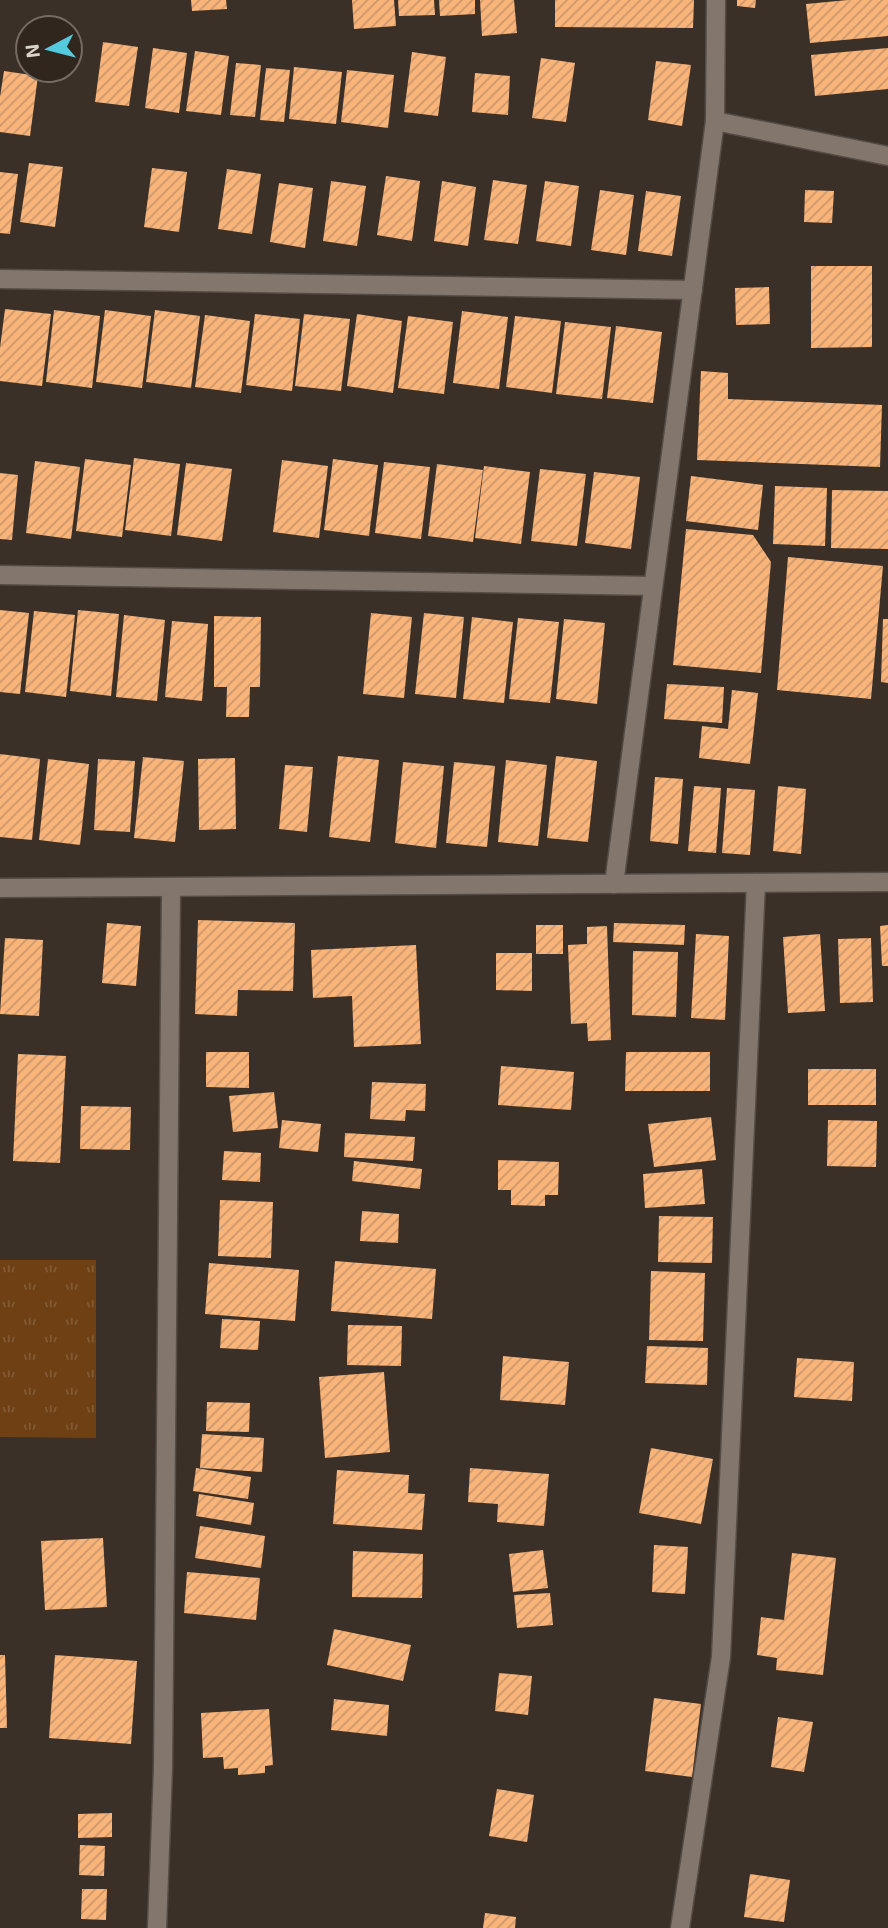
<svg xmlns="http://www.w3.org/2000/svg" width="888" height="1928" viewBox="0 0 888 1928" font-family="'Exo 2',sans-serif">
	<defs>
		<pattern id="grass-tufts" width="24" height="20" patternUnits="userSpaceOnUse" patternTransform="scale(1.75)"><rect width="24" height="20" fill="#6e4014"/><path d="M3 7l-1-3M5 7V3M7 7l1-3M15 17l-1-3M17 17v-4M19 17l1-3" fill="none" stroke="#825b35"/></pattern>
		<pattern id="building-hatch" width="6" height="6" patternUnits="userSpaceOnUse" patternTransform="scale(1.75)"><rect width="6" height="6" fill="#f9b47a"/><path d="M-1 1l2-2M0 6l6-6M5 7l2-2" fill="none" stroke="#cb976b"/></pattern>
	</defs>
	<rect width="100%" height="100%" fill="#3a3027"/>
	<!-- grass -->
	<path fill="url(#grass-tufts)" d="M0 1260H96V1438L0 1437Z"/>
	<!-- building -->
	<g fill="url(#building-hatch)">
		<path d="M191 0H226L227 9 192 11Z"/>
		<path d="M352 0H394L396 26 354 29Z"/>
		<path d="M398 0H434L435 15 399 16Z"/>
		<path d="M439 0H475V14L440 16Z"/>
		<path d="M480 0H514L517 33 482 36Z"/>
		<path d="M555 0H694L693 28 555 27Z"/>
		<path d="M737 0H756L755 8 737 6Z"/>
		<path d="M848 0H888V36L810 43 806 4Z"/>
		<path d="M103 42 138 47 129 106 95 102Z"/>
		<path d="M153 48 187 53 179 113 145 108Z"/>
		<path d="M888 48V89L815 96 811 55Z"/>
		<path d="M195 51 229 56 221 115 186 111Z"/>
		<path d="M412 52 446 57 438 116 404 112Z"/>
		<path d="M541 58 575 63 566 122 532 118Z"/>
		<path d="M656 61 691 65 682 126 648 120Z"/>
		<path d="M236 63 261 65 255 117 230 115Z"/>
		<path d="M294 67 342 72 336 124 289 119Z"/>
		<path d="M266 68 290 70 284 122 260 120Z"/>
		<path d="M347 70 394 75 388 128 341 122Z"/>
		<path d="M4 71 38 76 30 136 0 132V97Z"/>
		<path d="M475 73 510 76 508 115 472 112Z"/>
		<path d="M29 163 63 167 55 227 20 222Z"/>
		<path d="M152 168 187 172 179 232 144 227Z"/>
		<path d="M227 169 261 174 252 234 218 229Z"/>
		<path d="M0 172 18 174 10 234 0 233Z"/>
		<path d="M386 176 420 181 412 241 377 235Z"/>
		<path d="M493 180 527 185 518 244 484 240Z"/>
		<path d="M331 181 366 186 357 246 323 241Z"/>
		<path d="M442 181 476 187 468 246 434 241Z"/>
		<path d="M545 181 579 186 571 246 536 241Z"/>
		<path d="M279 183 313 188 305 248 270 242Z"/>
		<path d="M600 190 634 195 626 255 591 250Z"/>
		<path d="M805 190 834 191 832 223 804 222Z"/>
		<path d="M646 191 681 196 672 256 638 251Z"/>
		<path d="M811 266H872V347L811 348Z"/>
		<path d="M769 287 770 324 736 325 735 288Z"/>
		<path d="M5 309 51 314 42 386 0 381V348Z"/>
		<path d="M54 310 100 316 92 388 46 382Z"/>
		<path d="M105 310 151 316 142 388 96 382Z"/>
		<path d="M155 310 200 316 191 388 146 382Z"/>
		<path d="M462 311 508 317 499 389 453 383Z"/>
		<path d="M255 314 300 319 292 391 246 385Z"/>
		<path d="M304 314 350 319 341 391 295 386Z"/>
		<path d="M357 314 402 321 393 393 347 386Z"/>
		<path d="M205 315 250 321 241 393 195 387Z"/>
		<path d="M408 316 453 322 444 394 398 388Z"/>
		<path d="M515 316 561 321 552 393 506 387Z"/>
		<path d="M565 322 611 327 602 399 556 394Z"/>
		<path d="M616 326 662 332 653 403 607 398Z"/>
		<path d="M701 371 728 373V399L882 405 880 467 697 460Z"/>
		<path d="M134 458 180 464 171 536 125 530Z"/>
		<path d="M85 459 131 465 122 537 76 531Z"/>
		<path d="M333 459 378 465 369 536 324 530Z"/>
		<path d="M282 460 328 466 319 538 273 532Z"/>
		<path d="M35 461 80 467 71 539 26 533Z"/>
		<path d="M384 462 430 467 421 539 375 533Z"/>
		<path d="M186 463 232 469 222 541 177 535Z"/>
		<path d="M437 464 483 470 473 542 428 536Z"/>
		<path d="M484 466 530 472 521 544 475 538Z"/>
		<path d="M540 469 586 474 577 546 531 541Z"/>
		<path d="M594 472 640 477 631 549 585 543Z"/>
		<path d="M0 473 18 475 12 540 0 539Z"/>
		<path d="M691 476 763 485 758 530 686 521Z"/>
		<path d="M775 486 827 488 825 546 773 544Z"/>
		<path d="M832 490 888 491V549L831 548Z"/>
		<path d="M686 529 753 535 771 562 761 673 673 665Z"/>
		<path d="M788 557 883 566 871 699 777 690Z"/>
		<path d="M0 610 29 613 20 694 0 692Z"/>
		<path d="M78 610 119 614 111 696 70 691Z"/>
		<path d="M34 611 75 615 66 697 25 692Z"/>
		<path d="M371 613 412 617 404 698 363 694Z"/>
		<path d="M424 613 464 617 456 698 415 694Z"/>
		<path d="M124 615 165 620 157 701 116 697Z"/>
		<path d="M214 616 261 617 260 687H250L249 717H226L227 687H214Z"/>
		<path d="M472 617 513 622 504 703 463 699Z"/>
		<path d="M518 618 559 622 550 703 509 699Z"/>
		<path d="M564 619 605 623 597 704 556 699Z"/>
		<path d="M883 619H888V683L881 682Z"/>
		<path d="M172 621 208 624 202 701 165 697Z"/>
		<path d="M667 684 724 687 722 723 664 719Z"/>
		<path d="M732 690 758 693 750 764 699 758 702 726 728 729Z"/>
		<path d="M0 754 40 759 32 840 0 837Z"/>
		<path d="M338 756 379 760 370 842 329 837Z"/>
		<path d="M556 756 597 761 588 842 547 838Z"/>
		<path d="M143 757 184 761 175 842 134 838Z"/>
		<path d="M235 758 236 829 199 830 198 759Z"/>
		<path d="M48 759 89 764 80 845 39 840Z"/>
		<path d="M98 759 135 761 130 832 94 830Z"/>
		<path d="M506 760 547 765 538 846 498 842Z"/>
		<path d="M403 762 444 766 436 848 395 843Z"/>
		<path d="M454 762 495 766 487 847 446 843Z"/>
		<path d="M285 765 313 767 307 832 279 829Z"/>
		<path d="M655 777 683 779 678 844 650 841Z"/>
		<path d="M694 786 721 788 716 853 688 851Z"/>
		<path d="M778 786 806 789 801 854 773 851Z"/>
		<path d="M727 788 755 790 750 855 722 853Z"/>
		<path d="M198 920 295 923 293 991 238 990 237 1016 195 1014Z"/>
		<path d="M107 923 141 926 136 986 102 983Z"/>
		<path d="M614 923 685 925 684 945 613 942Z"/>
		<rect x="536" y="925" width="27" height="29"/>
		<path d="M888 925V966H882L880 926Z"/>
		<path d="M607 926 611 1040 588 1041 587 1023 571 1024 568 945 587 944V927Z"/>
		<path d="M696 934 729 936 725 1020 691 1018Z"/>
		<path d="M820 934 825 1011 788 1013 783 937Z"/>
		<path d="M5 938 43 940 39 1016 0 1014Z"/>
		<path d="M871 938 873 1002 840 1003 838 939Z"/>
		<path d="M416 945 421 1044 354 1047 352 996 313 998 311 950Z"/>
		<path d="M633 951 678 952 676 1017 632 1015Z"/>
		<path d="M496 953H532V991L496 990Z"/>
		<path d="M206 1052H249V1088L206 1087Z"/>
		<path d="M626 1052H710V1091H625Z"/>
		<path d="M18 1054 66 1056 60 1163 13 1161Z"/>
		<path d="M501 1066 574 1072 571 1110 498 1105Z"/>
		<rect x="808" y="1069" width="68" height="36"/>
		<path d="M372 1082 426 1084 425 1111 406 1110 405 1121 370 1119Z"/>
		<path d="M274 1092 278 1128 233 1132 229 1096Z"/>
		<path d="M81 1106 131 1107 130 1150 80 1149Z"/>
		<path d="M711 1117 716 1160 654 1167 648 1124Z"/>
		<path d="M282 1120 321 1124 318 1152 279 1148Z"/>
		<path d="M828 1120 877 1121 876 1167 827 1166Z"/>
		<path d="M345 1133 415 1137 413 1161 344 1157Z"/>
		<path d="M224 1151 261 1153 260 1182 222 1180Z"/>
		<path d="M498 1160 559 1162 558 1195H545V1206L511 1205V1190H498Z"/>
		<path d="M354 1161 422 1169 420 1189 352 1181Z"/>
		<path d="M702 1169 705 1204 645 1208 643 1174Z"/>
		<path d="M220 1200 273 1202 271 1258 218 1256Z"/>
		<path d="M362 1211 399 1214 398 1243 360 1241Z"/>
		<path d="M659 1216 713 1217 712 1263 658 1262Z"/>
		<path d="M335 1261 436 1269 432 1319 331 1311Z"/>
		<path d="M209 1263 299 1270 295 1321 205 1314Z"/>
		<path d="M651 1271 705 1273 703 1341 649 1340Z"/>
		<path d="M222 1319 260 1321 258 1350 220 1348Z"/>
		<path d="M348 1325 402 1326 401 1366 347 1365Z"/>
		<path d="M647 1346 708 1348 707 1385 645 1383Z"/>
		<path d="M503 1356 569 1362 565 1405 500 1400Z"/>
		<path d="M797 1358 854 1362 852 1401 794 1397Z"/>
		<path d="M384 1372 390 1452 325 1458 319 1377Z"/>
		<path d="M207 1402 250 1403 249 1432 206 1431Z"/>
		<path d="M202 1434 264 1438 262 1472 200 1468Z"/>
		<path d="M651 1448 713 1459 701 1524 639 1513Z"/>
		<path d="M196 1468 251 1477 248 1499 193 1491Z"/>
		<path d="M470 1468 549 1474 544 1526 497 1522 498 1504 468 1502Z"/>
		<path d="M337 1470 409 1475 408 1493 425 1494 422 1530 333 1524Z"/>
		<path d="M199 1494 254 1503 251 1525 196 1516Z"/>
		<path d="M200 1526 265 1536 261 1568 195 1558Z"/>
		<path d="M103 1538 107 1607 45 1610 41 1541Z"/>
		<path d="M654 1545 688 1547 685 1594 652 1592Z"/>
		<path d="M543 1550 548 1588 513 1592 509 1554Z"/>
		<path d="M353 1551 423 1554 422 1598 352 1597Z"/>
		<path d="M792 1553 836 1558 823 1675 776 1670 777 1658 757 1655 761 1617 784 1620Z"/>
		<path d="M187 1572 260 1578 256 1620 184 1613Z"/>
		<path d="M550 1593 553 1625 517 1628 514 1595Z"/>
		<path d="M334 1629 411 1645 403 1681 327 1665Z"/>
		<path d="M0 1655H5L7 1728H0Z"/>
		<path d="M55 1655 137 1661 131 1744 49 1738Z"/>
		<path d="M499 1673 532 1676 528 1715 495 1711Z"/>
		<path d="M654 1698 701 1704 692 1777 645 1771Z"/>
		<path d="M334 1699 389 1705 387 1736 331 1730Z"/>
		<path d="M269 1709 273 1765 265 1766V1773L238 1775V1768L224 1769 223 1757 203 1758 201 1713Z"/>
		<path d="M778 1717 813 1722 804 1772 771 1767Z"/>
		<path d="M497 1789 534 1795 527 1842 489 1836Z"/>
		<path d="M112 1813V1837L78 1838V1814Z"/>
		<path d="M80 1845 105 1846 104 1876 79 1875Z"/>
		<path d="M750 1874 790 1880 784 1922 744 1917Z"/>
		<path d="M82 1889H107L106 1920 81 1919Z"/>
		<path d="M485 1913 516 1917 515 1928H483Z"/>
	</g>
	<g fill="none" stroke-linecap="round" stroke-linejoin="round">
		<defs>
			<g id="street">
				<path d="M715 121 888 156"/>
				<path d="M0 279 693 290"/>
				<path d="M0 575 653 586"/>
				<path d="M614 884 715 121 716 0"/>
				<path d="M157 1928 163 1768 171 888"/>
				<path d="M680 1928 721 1657 756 883"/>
			</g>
			<path id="secondary" d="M0 888 888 882"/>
		</defs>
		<!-- street casing -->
		<use href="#street" stroke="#554c45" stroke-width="21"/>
		<!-- secondary casing -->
		<use href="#secondary" stroke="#554c45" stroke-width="21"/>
		<!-- street -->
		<use href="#street" stroke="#83766d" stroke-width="18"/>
		<!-- secondary -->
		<use href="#secondary" stroke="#83766d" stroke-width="18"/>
	</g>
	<!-- north arrow -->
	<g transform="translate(49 49) rotate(263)"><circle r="33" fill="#30261e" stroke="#746b64" stroke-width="2"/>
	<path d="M0-5L12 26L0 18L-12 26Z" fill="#54cade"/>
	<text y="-10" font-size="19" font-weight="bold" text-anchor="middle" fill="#dad3cd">N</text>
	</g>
</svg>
